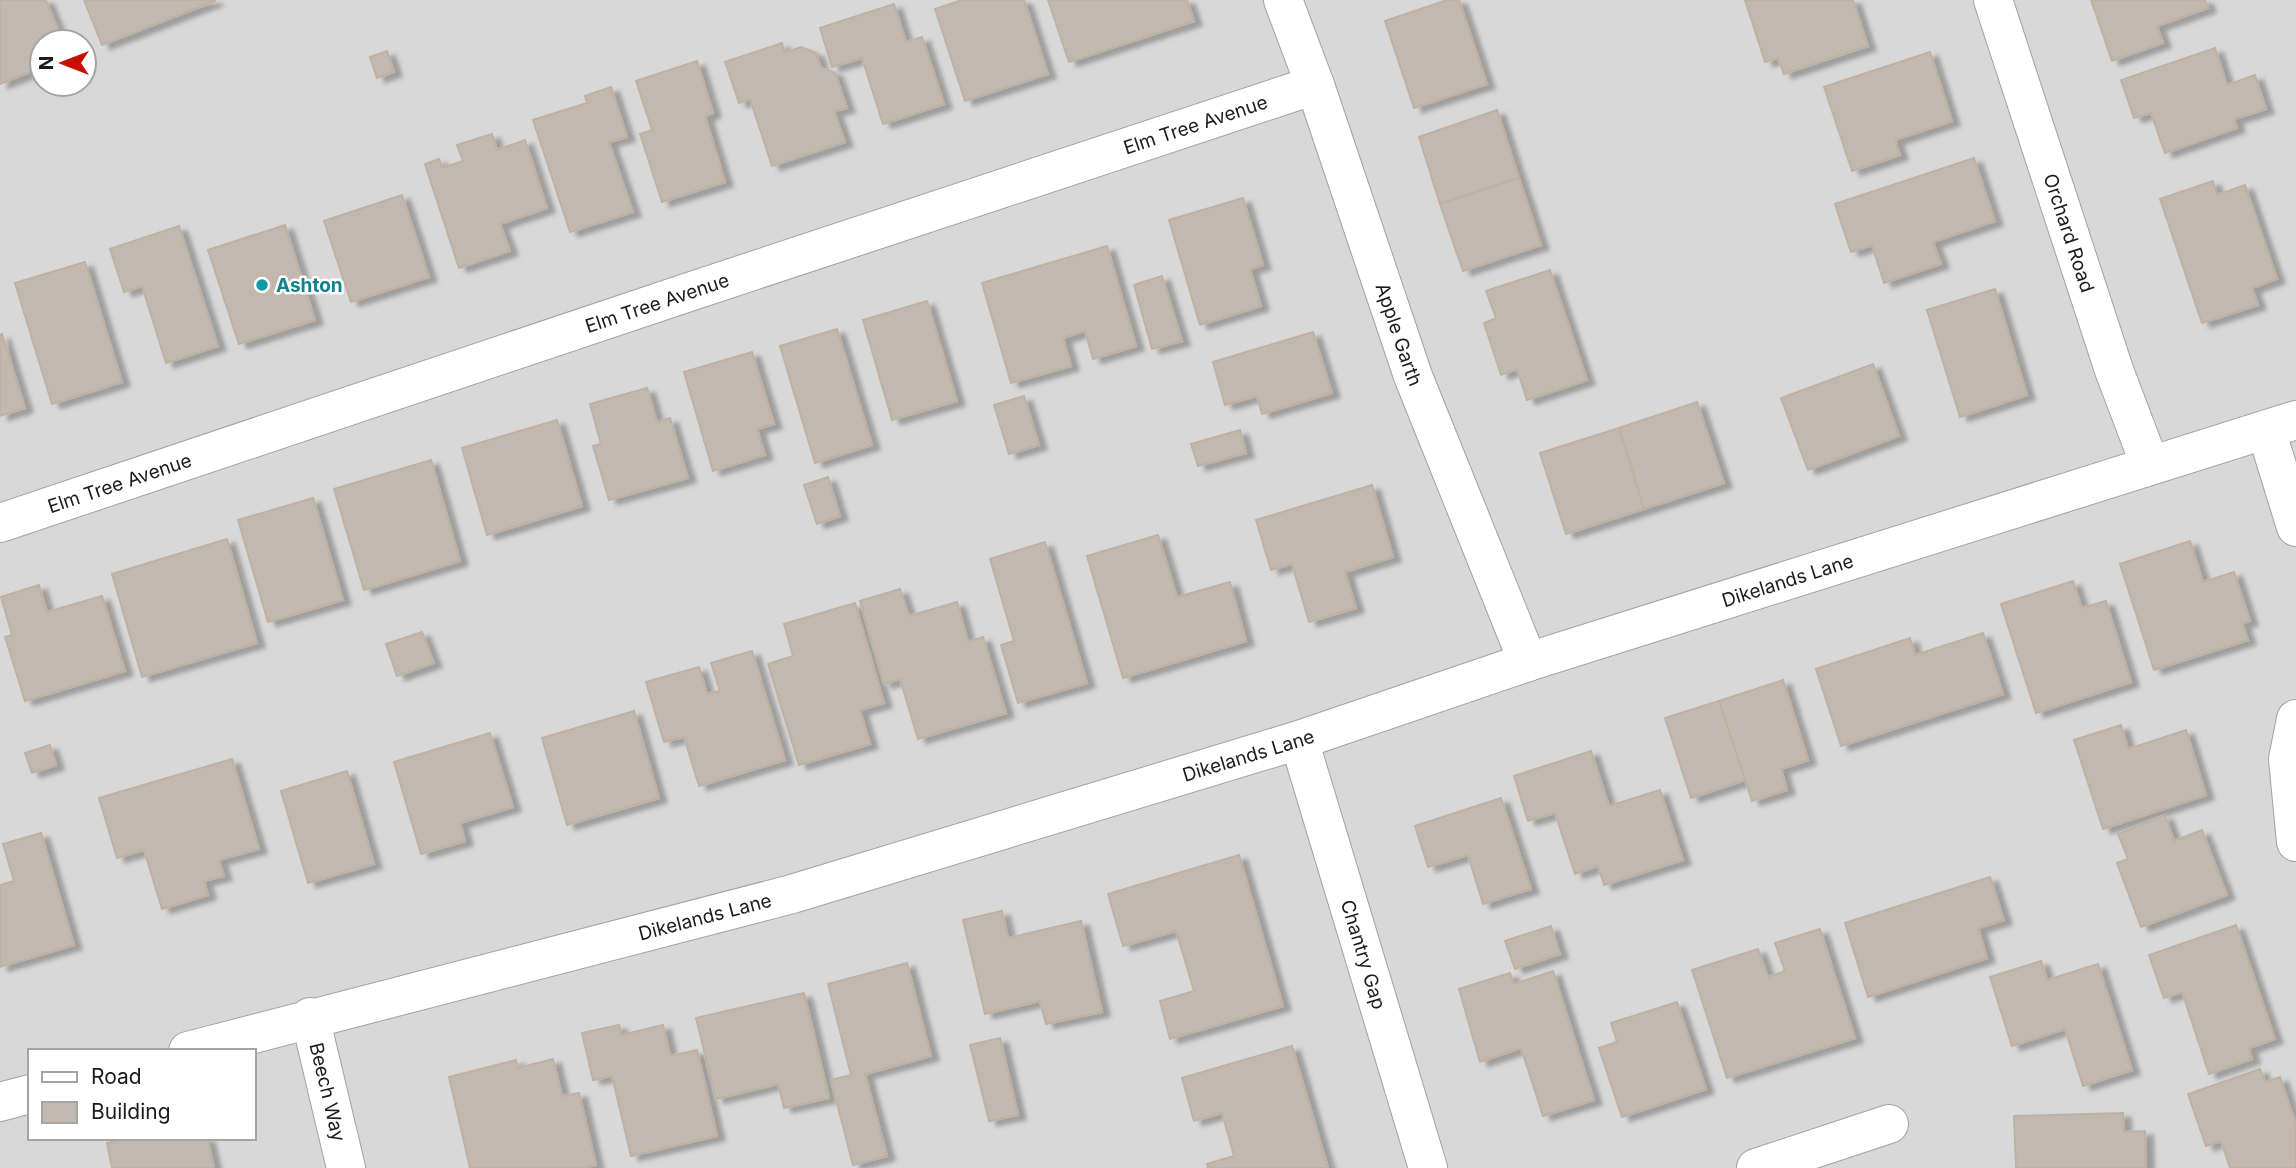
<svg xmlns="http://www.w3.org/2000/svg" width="2296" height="1168" viewBox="0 0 2296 1168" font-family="Inter,sans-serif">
	<defs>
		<filter id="shadow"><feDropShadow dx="8" dy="4.5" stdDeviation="2" flood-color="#0004"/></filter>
	</defs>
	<rect width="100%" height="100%" fill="#edeae0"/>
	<!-- residential -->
	<path fill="#d9d8d8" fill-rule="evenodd" d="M0 0H2296V1168H0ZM42 42H84V84H42ZM30 1051H254V1138H30Z"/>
	<!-- building -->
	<g fill="#c2b8b0" stroke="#bfb1a2" stroke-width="2" filter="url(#shadow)">
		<path d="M4 0H46L63 42H42V67L0 84V1Z"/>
		<path d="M84 0H215V1L102 45Z"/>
		<path d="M962 0H1024L1048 74 965 101 935 9Z"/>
		<path d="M1048 0H1187L1194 21 1069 62Z"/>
		<path d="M1447 0H1459L1487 84 1414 108 1385 21Z"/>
		<path d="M1745 0H1853L1868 46 1784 74 1778 58 1765 62Z"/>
		<path d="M2091 0H2205L2208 8 2157 26 2163 43 2112 61Z"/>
		<path d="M894 4 906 42 922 37 944 104 883 124 862 58 832 67 820 28Z"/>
		<path d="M782 43 784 53 801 47 816 53 821 68 835 73 847 108 834 111 845 142 772 166 750 99 739 103 725 62Z"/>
		<path d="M2215 48 2227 85 2255 75 2266 109 2234 119 2237 128 2165 153 2151 113 2134 118 2121 80Z"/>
		<path d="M387 51 394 72 377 78 370 57Z"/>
		<path d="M1930 52 1952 121 1895 140 1900 155 1852 171 1824 87Z"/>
		<path d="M697 61 713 113 705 116 725 182 662 202 640 134 652 130 636 81Z"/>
		<path d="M611 87 627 137 609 142 633 212 570 232 533 120 587 103 585 96Z"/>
		<path d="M1497 110 1519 178 1440 204 1419 137Z"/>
		<path d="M492 134 497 150 525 140 547 208 500 224 510 251 459 268 425 164 439 159 442 168 463 161 457 145Z"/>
		<path d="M1974 158 1995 221 1933 242 1941 264 1884 283 1872 245 1851 252 1835 204Z"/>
		<path d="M1519 178 1541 245 1463 271 1440 204Z"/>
		<path d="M2213 181 2217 195 2245 185 2277 279 2252 288 2258 305 2202 323 2160 199Z"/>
		<path d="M402 195 429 277 351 302 324 221Z"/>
		<path d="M1243 198 1263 265 1250 269 1261 306 1200 325 1169 220Z"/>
		<path d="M285 225 315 320 239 344 208 250Z"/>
		<path d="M179 226 218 346 166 363 142 286 124 292 110 249Z"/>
		<path d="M1107 246 1136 346 1093 359 1085 331 1063 338 1071 366 1011 383 982 283Z"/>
		<path d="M85 262 122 382 52 404 15 283Z"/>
		<path d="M1550 270 1587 380 1527 400 1517 369 1501 375 1484 323 1496 318 1486 291Z"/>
		<path d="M1162 276 1182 341 1152 349 1134 285Z"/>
		<path d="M1995 289 2027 395 1960 417 1927 310Z"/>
		<path d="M927 301 957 401 892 420 863 320Z"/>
		<path d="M837 329 872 445 815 463 780 346Z"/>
		<path d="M1313 332 1332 393 1262 414 1257 396 1225 405 1213 362Z"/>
		<path d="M2 334 25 408 0 416V335Z"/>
		<path d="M752 352 774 424 757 429 765 455 713 471 684 372Z"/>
		<path d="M1873 364 1899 436 1808 470 1781 398Z"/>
		<path d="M647 388 657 422 670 418 688 478 609 500 593 446 601 444 590 404Z"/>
		<path d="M1024 396 1039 445 1009 454 994 405Z"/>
		<path d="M1697 402 1724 483 1644 509 1619 428Z"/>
		<path d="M557 420 582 506 487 535 462 448Z"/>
		<path d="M1619 428 1644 509 1566 534 1540 453Z"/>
		<path d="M1240 430 1246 453 1198 466 1191 444Z"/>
		<path d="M431 460 460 561 364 590 334 489Z"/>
		<path d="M828 477 840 516 817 524 804 485Z"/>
		<path d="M1372 485 1393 557 1345 572 1356 608 1309 622 1292 564 1271 570 1256 520Z"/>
		<path d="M313 498 343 600 268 622 238 520Z"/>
		<path d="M1158 535 1177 597 1230 582 1246 641 1123 678 1087 556Z"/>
		<path d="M227 539 257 643 142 677 112 574Z"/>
		<path d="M2190 541 2203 582 2234 572 2250 621 2242 623 2248 640 2154 670 2120 564Z"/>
		<path d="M1045 542 1087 683 1018 703 1001 645 1014 641 990 559Z"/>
		<path d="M2073 581 2082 608 2106 601 2131 682 2036 713 2001 604Z"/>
		<path d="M39 585 47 612 102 596 125 671 25 701 5 637 12 635 1 597Z"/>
		<path d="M900 589 909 616 957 602 968 642 983 637 1006 713 918 739 900 679 884 684 860 601Z"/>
		<path d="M855 603 884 703 860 710 870 744 799 765 768 664 793 656 784 624Z"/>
		<path d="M422 632 434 663 397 676 386 644Z"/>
		<path d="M1983 633 2003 694 1841 746 1816 669 1910 638 1915 655Z"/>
		<path d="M752 651 785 760 699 786 684 737 664 742 646 682 699 667 707 694 720 691 711 663Z"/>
		<path d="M1783 680 1808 760 1781 769 1787 790 1752 801 1719 701Z"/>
		<path d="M1719 701 1745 780 1691 798 1665 718Z"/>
		<path d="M634 711 659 798 567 825 542 738Z"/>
		<path d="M2121 725 2128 749 2186 730 2206 795 2103 829 2074 740Z"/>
		<path d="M490 733 513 807 460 823 465 841 421 854 394 762Z"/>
		<path d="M50 745 56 765 32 773 25 753Z"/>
		<path d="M1591 751 1609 806 1660 790 1683 860 1604 885 1598 866 1575 874 1555 813 1528 821 1514 776Z"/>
		<path d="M232 759 259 849 219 860 224 876 204 881 208 895 162 909 144 850 117 858 99 798Z"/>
		<path d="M347 771 374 864 308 883 281 791Z"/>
		<path d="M1501 798 1531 889 1483 904 1468 855 1428 867 1415 826Z"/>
		<path d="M2165 815 2174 841 2202 830 2227 895 2141 927 2117 863 2128 859 2118 834Z"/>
		<path d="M41 833 74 945 0 967V885L14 881 3 844Z"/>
		<path d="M1239 855 1283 1006 1170 1039 1160 1001 1194 991 1176 931 1123 946 1108 894Z"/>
		<path d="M1990 877 2004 920 1978 928 1987 958 1868 997 1845 923Z"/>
		<path d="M1002 911 1008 938 1081 921 1102 1012 1046 1024 1040 1001 985 1014 963 920Z"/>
		<path d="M2236 925 2275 1039 2249 1048 2252 1059 2209 1074 2182 992 2164 998 2149 955Z"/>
		<path d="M1551 926 1560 954 1515 969 1505 941Z"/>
		<path d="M1820 929 1855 1038 1727 1078 1692 970 1758 949 1768 977 1785 971 1775 943Z"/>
		<path d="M2041 961 2047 980 2098 964 2132 1070 2083 1086 2065 1029 2012 1046 1990 977Z"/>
		<path d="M907 963 931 1056 865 1074 887 1156 853 1165 831 1080 851 1075 828 984Z"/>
		<path d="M1553 971 1594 1100 1543 1116 1521 1048 1480 1062 1459 989 1510 973 1514 984Z"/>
		<path d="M804 993 829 1098 784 1108 778 1084 716 1099 696 1018Z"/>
		<path d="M1677 1002 1706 1089 1622 1117 1599 1048 1617 1042 1611 1023Z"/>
		<path d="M619 1025 621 1035 663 1025 670 1056 697 1050 717 1136 631 1156 612 1076 593 1080 582 1033Z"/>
		<path d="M1000 1038 1018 1115 989 1121 970 1045Z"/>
		<path d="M1292 1046 1328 1168H1208L1207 1164 1234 1156 1222 1113 1194 1121 1182 1078Z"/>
		<path d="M553 1059 562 1096 579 1093 596 1165 582 1168H470L449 1077 516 1060 518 1068Z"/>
		<path d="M2260 1069 2265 1082 2280 1077 2296 1125V1168H2230L2221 1141 2206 1146 2188 1094Z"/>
		<path d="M2123 1113 2124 1132 2145 1131 2146 1168H2016L2014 1116Z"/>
		<path d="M117 1138H207L214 1168H112L107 1143 117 1141Z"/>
	</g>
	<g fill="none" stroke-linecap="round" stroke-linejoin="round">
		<defs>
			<g id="minor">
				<path id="s1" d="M1283 0 1315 85 1413 376 1528 662"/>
				<path id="s2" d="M1993 0 2114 370 2150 465"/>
				<path d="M2266 430 2296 527"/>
				<path id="s3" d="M0 523 689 292 1315 85"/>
				<path d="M2296 719 2288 759 2296 842"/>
				<path id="s4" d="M1299 740 1428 1168"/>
				<path id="s5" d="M310 1017 346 1168"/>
				<path id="s6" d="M188 1051 792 894 1299 740 1528 662 2296 420"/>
				<path d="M0 1102 30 1094"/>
				<path d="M1756 1168 1889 1124"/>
			</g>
		</defs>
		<!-- minor casing -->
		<use href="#minor" stroke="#a2a2a2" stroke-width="40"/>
		<!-- minor -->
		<use href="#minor" stroke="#fff" stroke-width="38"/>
	</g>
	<!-- markers -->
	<circle fill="#0f9aa8" stroke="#fff" stroke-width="2.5" cx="262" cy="285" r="7"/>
	<g text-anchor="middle" stroke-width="5" stroke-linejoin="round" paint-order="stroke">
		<!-- street labels -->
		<g font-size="19" fill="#1b1b1b" stroke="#fff">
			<text dy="7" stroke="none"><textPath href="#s3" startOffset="1260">Elm Tree Avenue</textPath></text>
			<text dy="7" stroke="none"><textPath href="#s2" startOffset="245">Orchard Road</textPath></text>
			<text dy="7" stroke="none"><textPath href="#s3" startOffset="693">Elm Tree Avenue</textPath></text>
			<text dy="7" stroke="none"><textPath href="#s1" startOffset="354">Apple Garth</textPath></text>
			<text dy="7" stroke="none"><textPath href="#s3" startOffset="126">Elm Tree Avenue</textPath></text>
			<text dy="7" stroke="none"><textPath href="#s6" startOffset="1668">Dikelands Lane</textPath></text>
			<text dy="7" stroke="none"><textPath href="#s6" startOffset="1101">Dikelands Lane</textPath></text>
			<text dy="7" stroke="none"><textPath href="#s6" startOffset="534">Dikelands Lane</textPath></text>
			<text dy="7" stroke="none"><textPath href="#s4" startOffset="224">Chantry Gap</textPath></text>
			<text dy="7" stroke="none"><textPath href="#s5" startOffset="77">Beech Way</textPath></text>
		</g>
		<!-- culture labels -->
		<g font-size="19" font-weight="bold" fill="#0d838f" stroke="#fff" text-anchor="start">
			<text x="276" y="292">Ashton</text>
		</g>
	</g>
	<!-- legend -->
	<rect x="28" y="1049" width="228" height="91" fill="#ffffff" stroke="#a4a4a4" stroke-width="2"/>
	<rect x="42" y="1072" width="35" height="10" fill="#ffffff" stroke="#a4a4a4" stroke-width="2"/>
	<text x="91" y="1084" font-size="21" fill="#1b1b1b">Road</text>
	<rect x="42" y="1102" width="35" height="21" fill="#c2b8b0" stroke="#a4a4a4" stroke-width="2"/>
	<text x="91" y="1119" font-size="21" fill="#1b1b1b">Building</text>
	<!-- north arrow -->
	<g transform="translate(63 63) rotate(270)"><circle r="33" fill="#ffffff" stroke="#a4a4a4" stroke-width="2"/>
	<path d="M0-5L12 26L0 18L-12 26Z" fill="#c61000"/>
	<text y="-10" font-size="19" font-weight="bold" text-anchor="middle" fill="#1b1b1b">N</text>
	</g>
</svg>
